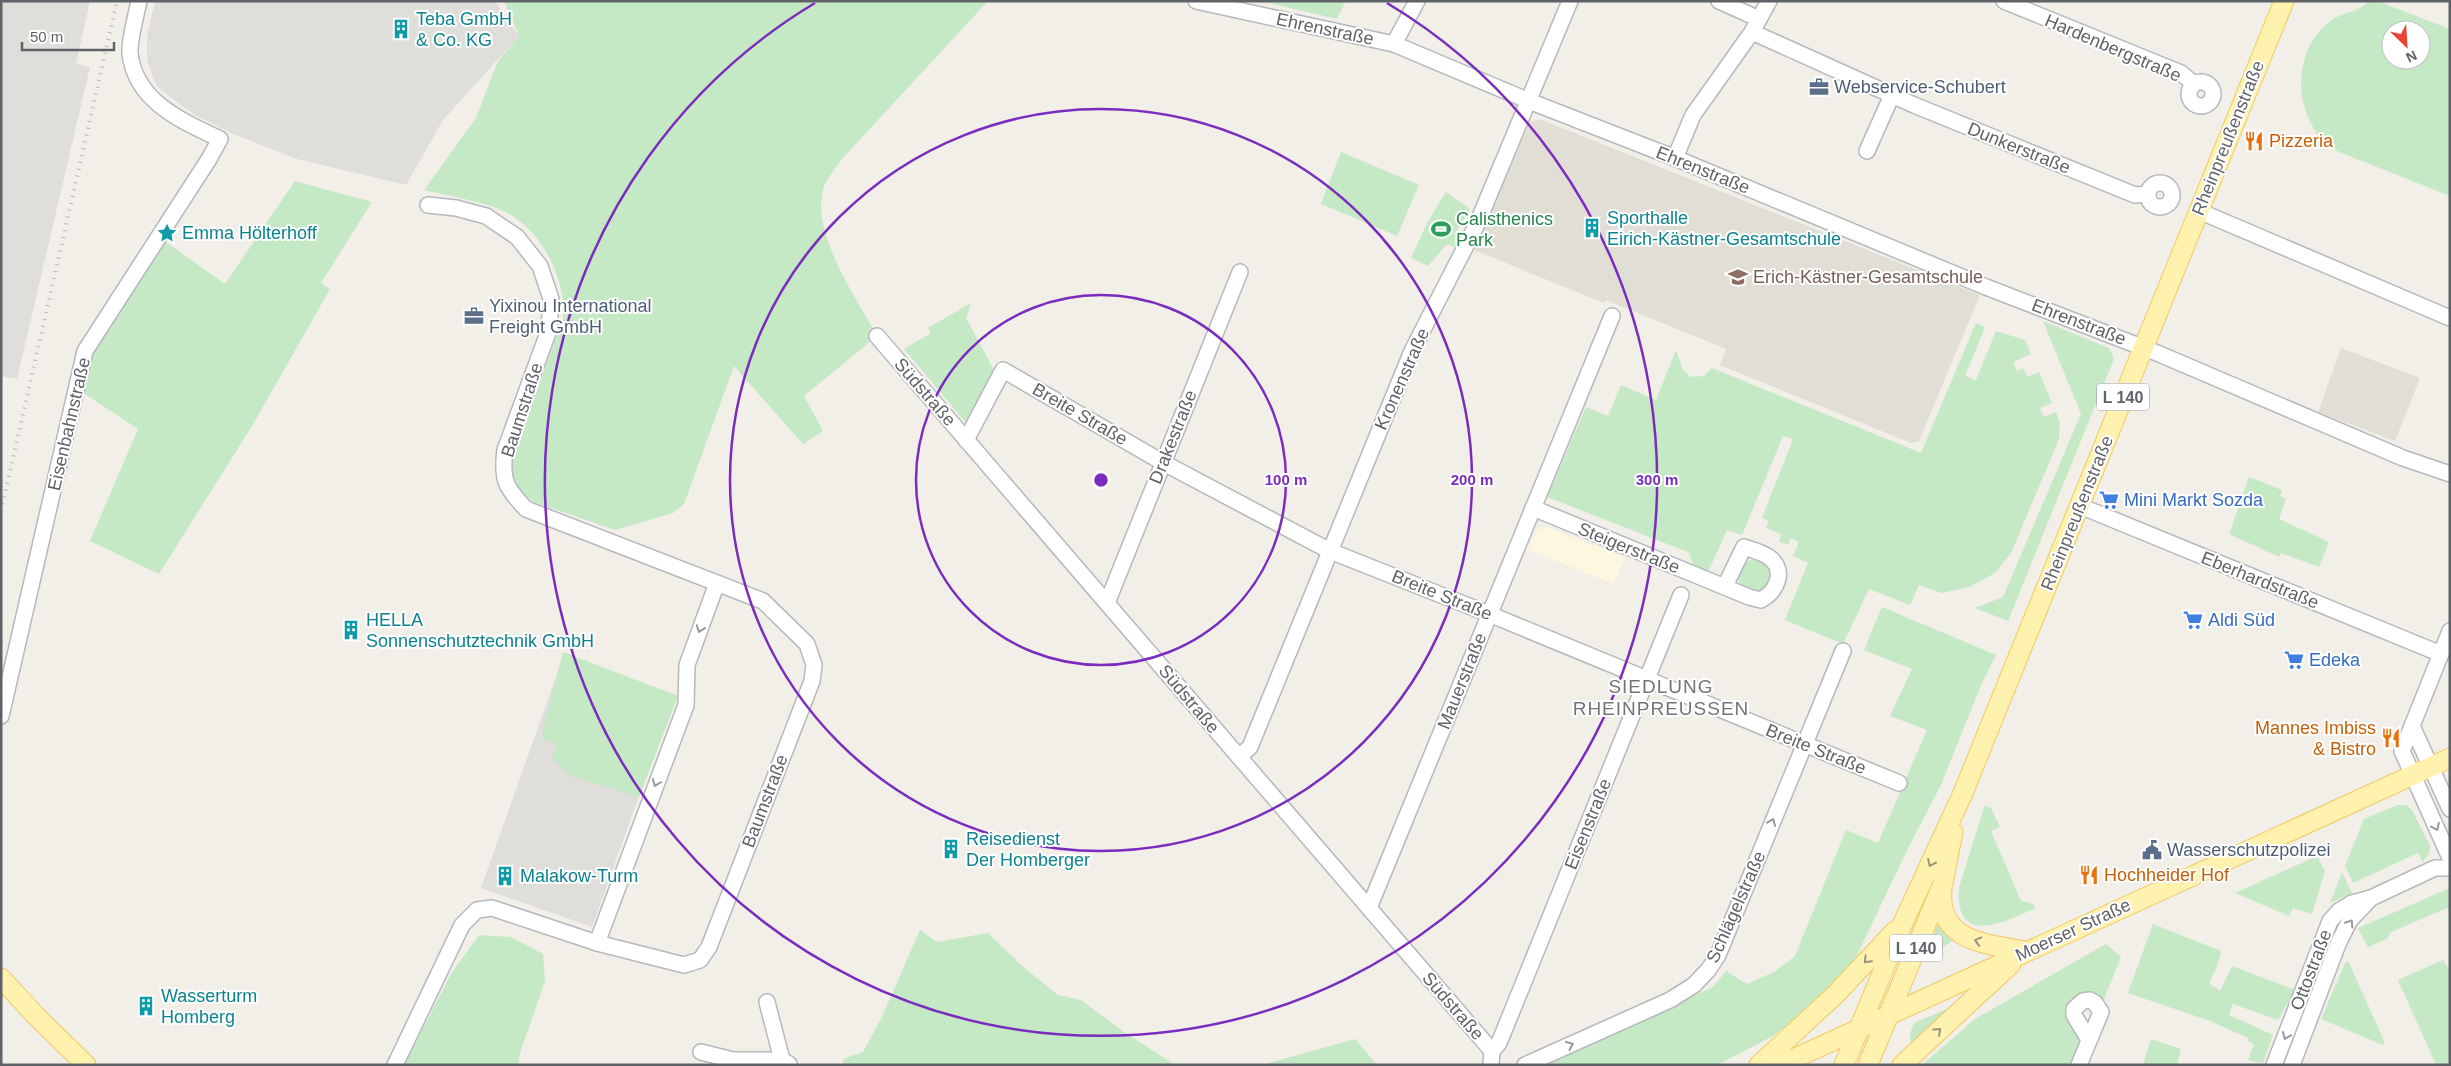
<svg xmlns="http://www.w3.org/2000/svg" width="2451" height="1066" viewBox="0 0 2451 1066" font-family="Arial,sans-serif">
	<rect width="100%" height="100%" fill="#f1efe8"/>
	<!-- commercial -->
	<path fill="#fef7e0" d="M1547 527 1625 558 1613 584 1527 549 1537 530Z"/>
	<!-- industrial -->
	<g fill="#e0deda">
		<path d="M1 1H90L76 64 90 67 17 379 1 376Z"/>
		<path d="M155 1H495L519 36 443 120 406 185 297 159 233 134 195 115 174 100 156 85 147 61V36Z"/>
		<path d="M563 657 675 696 592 927 481 888Z"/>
	</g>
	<!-- education -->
	<g fill="#e1ded6">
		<path d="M1542 120 1980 295 1919 441 1911 443 1720 365 1726 349 1606 300 1604 303 1474 250 1531 121Z"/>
		<path d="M2341 348 2420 378 2395 441 2318 412Z"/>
	</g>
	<!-- green -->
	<g fill="#c5e8c5" fill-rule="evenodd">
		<path d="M504 1H988L840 161C835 169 829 176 825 184 807 229 856 297 877 336L804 396 823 431 803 444 734 366 684 504 673 513 615 530 534 502 521 491 513 475V457L563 319C566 280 544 234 509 214 488 202 448 196 424 190L476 118 498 61 519 36Z"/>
		<path d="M1261 1H1346L1337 19Z"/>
		<path d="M2369 1H2377L2450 29V196L2337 151C2332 148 2326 144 2321 140 2318 137 2316 131 2313 127 2293 93 2298 44 2332 20 2344 12 2360 12 2369 1ZM2391 30H2421V60H2391Z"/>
		<path d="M1341 152 1419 185 1397 236 1321 204Z"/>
		<path d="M295 181 372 202 321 283 330 289 252 426 159 574 90 541 138 429 82 392 90 352 166 242 225 284Z"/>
		<path d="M1446 192 1470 209 1455 234 1465 242 1461 250 1447 244 1428 266 1411 258 1427 223Z"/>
		<path d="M971 303 966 318 994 370 968 425 904 349 931 333 928 328Z"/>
		<path d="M2043 321 2109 348 2114 359 2008 621 1975 608 2003 597 2081 414Z"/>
		<path d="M1976 323 1985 327 1965 376 1976 380 1996 331 2025 340 2031 354 2013 362 2017 371 2023 368 2027 377 2039 372 2052 403 2040 408 2044 417 2056 412 2060 423 2059 439 2011 553 1995 573 1969 587 1941 593 1919 585 1910 605 1869 589 1843 644 1785 620 1808 563 1793 556 1799 542 1791 538 1788 545 1779 541 1781 534 1766 528 1769 521 1762 518 1793 439 1783 436 1742 535 1727 530 1708 572 1695 567 1688 552 1547 497 1586 407 1608 416 1621 385 1656 400 1676 350 1683 370 1691 377 1704 376 1712 368 1921 453Z"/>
		<path d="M2249 477 2282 490 2280 496 2286 499 2279 519 2329 542 2319 567 2281 553 2279 557 2229 534Z"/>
		<circle cx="1754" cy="576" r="16"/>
		<path d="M1882 607 1996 655 1981 685 1940 787 1908 848 1851 968 1819 1002 1773 1036 1717 1065H1546L1713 987 1726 971 1747 984 1774 972 1795 956 1846 830 1878 843 1927 730 1890 716 1912 669 1864 650Z"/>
		<path d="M563 652 678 696 639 797 568 775 552 757 557 744 541 739Z"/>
		<path d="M1985 805 1991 808 2000 827 1991 831 2021 901 2033 904 2035 908C2003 923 1954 947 1959 887Z"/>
		<path d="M2398 805H2406L2412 810 2430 846 2429 853 2423 862 2418 853 2353 883 2345 866 2364 819Z"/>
		<path d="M2317 856 2325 871 2312 914 2293 908 2289 916 2235 893Z"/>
		<path d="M2342 872 2352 893 2330 903Z"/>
		<path d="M2450 888V912L2447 908 2391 932 2387 939 2368 947 2358 928Z"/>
		<path d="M1939 921 1955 939 1922 961Z"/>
		<path d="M2153 924 2221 951 2218 964 2209 983 2220 991 2232 966 2295 990 2278 1020 2233 1004 2229 1015 2273 1035 2263 1063 2248 1060 2254 1044 2248 1041V1038L2210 1021 2128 993Z"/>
		<path d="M920 930 937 942 988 933 1022 966 1058 995 1081 1000 1124 1032 1175 1065H843V1059L863 1052 881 1019Z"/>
		<path d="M479 935 511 937 543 954 545 981 520 1053 518 1065H404L451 974Z"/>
		<path d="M2106 944 2121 957 2102 1004 2071 1002 2082 1037 2070 1065H1922L1975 1019Z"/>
		<path d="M2443 960 2450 971V1065H2436L2398 980Z"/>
		<path d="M2346 961 2349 963 2385 1043 2383 1045 2321 1019Z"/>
		<path d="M1954 1006 1912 1042C1907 1037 1912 1030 1914 1023Z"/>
		<path d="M1355 1039 1377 1065H1262Z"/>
		<path d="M2151 1039 2181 1049 2177 1065H2143Z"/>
	</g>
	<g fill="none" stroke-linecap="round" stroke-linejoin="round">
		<defs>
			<g id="minor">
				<path d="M1196 1 1394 44 1529 101 1675 158 1986 287 2157 353 2403 458 2450 474"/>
				<path d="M1719 1 1759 19"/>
				<path d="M2004 1 2181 73 2194 84"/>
				<path d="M1752 32 1914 105 2135 195 2148 194"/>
				<path d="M1394 44 1417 1"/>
				<circle cx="2201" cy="94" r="12"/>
				<path d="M1867 151 1892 95"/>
				<path d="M1675 158 1693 115 1752 32 1769 1"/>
				<circle cx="2160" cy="195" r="12"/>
				<path d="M2199 211 2450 318"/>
				<path d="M877 336 1492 1051 1491 1065"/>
				<path d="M966 440 1003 370 1162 462 1330 551 1489 614 1899 783"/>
				<path d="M2080 506 2441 654"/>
				<path d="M1533 508 1749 597 1761 600C1777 591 1786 571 1770 558 1763 552 1752 550 1744 547L1725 586"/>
				<path d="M1107 603 1240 272"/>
				<path d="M2450 631 2402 751 2450 858"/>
				<path d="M1 716 85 351 209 159 220 139C182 121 136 102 130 54 129 40 136 16 139 1"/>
				<path d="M2412 726 2450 809"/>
				<path d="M1239 757 1250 747 1412 351 1477 224 1570 1"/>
				<path d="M1369 908 1612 316"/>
				<path d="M597 943 686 705 687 665 717 583"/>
				<path d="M767 1002 782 1060 789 1064"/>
				<path d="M1492 1051 1499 1043 1681 595"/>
				<path d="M701 1052 733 1060H782"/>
				<path d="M395 1065 462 925 477 910 492 908 597 943 684 965 700 960 709 947 812 681 814 665 807 644 763 601 526 509C506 488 501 480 505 450L549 330 551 299 540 266 517 237 486 216 456 208 428 205"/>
				<path d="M1525 1065 1670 1000 1694 985 1709 969 1718 955 1843 651"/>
				<path d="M2079 1065 2101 1012 2095 1003 2090 1000 2083 1001 2074 1009V1015L2089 1040"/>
				<path d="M2274 1065 2330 921 2339 911 2352 903 2371 898 2435 868H2450"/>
				<path d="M2292 1065 2338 944 2350 920 2371 898"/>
			</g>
			<g id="major">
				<path d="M1942 889C1937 942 1987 944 2025 951"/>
				<path d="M1 978 35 1015 86 1065"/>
				<path d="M1759 1065 1835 995 1895 931"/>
				<path d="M1780 1065 2450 758"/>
				<path d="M1844 1065 1902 925 1963 793 2284 1"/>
				<path d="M1868 1065 1943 883 1953 832"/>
				<path d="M1902 1065 2011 964"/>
			</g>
		</defs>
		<!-- minor casing -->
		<use href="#minor" stroke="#b5b8bc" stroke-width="18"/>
		<!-- major casing -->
		<use href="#major" stroke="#f2c960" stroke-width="21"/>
		<!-- minor -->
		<use href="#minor" stroke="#fff" stroke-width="15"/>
		<!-- major -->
		<use href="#major" stroke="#fff2af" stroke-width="19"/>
		<!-- rail -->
		<path stroke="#b6b7b8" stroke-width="4" stroke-dasharray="1 6" stroke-linecap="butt" d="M1 511 117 1"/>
	</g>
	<!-- one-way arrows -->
	<defs><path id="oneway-chevron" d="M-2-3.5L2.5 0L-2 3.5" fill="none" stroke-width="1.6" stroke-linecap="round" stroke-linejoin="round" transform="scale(1.25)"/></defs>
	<g stroke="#979a9d">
		<use href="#oneway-chevron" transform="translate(700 629) rotate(110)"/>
		<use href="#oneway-chevron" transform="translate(656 783) rotate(111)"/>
		<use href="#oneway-chevron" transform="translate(1772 822) rotate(-68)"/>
		<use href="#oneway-chevron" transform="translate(2436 827) rotate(65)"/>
		<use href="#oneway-chevron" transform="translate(2350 923) rotate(-57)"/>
		<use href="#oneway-chevron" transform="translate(2286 1036) rotate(112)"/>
		<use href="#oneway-chevron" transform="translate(1570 1045) rotate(-24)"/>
	</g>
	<g stroke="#979581">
		<use href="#oneway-chevron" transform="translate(1931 863) rotate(115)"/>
		<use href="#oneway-chevron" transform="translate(1978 941) rotate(-165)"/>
		<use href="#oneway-chevron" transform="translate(1867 960) rotate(135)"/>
		<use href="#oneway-chevron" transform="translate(1938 1031) rotate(-42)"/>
	</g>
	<!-- distance rings -->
	<g fill="none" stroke="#7b2cbf" stroke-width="2.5">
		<circle cx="1101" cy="480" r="185"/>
		<circle cx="1101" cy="480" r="371"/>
		<path d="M1387 3A556 556 0 1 1 815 3"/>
	</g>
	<!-- icons -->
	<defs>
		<symbol id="building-bare" viewBox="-9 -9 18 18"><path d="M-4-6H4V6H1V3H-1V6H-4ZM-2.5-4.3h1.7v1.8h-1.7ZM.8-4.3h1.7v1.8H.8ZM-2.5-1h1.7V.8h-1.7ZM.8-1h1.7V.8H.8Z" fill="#0f9aa8" stroke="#fff" stroke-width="2.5" paint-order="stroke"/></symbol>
		<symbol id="office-bare" viewBox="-9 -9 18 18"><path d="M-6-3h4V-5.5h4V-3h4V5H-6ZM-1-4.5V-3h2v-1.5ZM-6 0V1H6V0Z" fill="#5c6f8a" stroke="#fff" stroke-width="2.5" paint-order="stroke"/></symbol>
		<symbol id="restaurant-bare" viewBox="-9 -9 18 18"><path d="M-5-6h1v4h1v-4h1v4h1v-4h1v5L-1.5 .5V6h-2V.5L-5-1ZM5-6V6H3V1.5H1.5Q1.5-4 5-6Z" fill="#e8710a" stroke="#fff" stroke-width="2.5" paint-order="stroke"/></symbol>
		<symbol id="stadium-bare" viewBox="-9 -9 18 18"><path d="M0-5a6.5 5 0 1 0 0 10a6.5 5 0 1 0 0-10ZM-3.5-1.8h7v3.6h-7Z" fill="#2e9e5b" stroke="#fff" stroke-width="2.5" paint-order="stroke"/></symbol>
		<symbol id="sight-bare" viewBox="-9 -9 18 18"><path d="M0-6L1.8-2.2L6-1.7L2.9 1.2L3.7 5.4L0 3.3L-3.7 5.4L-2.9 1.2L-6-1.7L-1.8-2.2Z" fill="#0f9aa8" stroke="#fff" stroke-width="2.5" paint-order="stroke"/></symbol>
		<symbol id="school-bare" viewBox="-9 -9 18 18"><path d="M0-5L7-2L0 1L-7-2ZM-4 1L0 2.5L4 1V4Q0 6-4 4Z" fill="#8d6e63" stroke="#fff" stroke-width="2.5" paint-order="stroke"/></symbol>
		<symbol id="supermarket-bare" viewBox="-9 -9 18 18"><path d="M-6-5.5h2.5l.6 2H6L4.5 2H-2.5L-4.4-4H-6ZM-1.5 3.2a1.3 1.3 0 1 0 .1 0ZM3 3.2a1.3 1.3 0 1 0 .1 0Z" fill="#3f7fe0" stroke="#fff" stroke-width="2.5" paint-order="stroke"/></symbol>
		<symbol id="civic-bare" viewBox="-9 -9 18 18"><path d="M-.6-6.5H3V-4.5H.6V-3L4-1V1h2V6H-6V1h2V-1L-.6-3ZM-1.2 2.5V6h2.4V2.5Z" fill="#5c6f8a" stroke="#fff" stroke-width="2.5" paint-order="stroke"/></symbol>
	</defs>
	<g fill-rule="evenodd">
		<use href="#building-bare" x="387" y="15" width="28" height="28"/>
		<use href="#office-bare" x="1805" y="73" width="28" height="28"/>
		<use href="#restaurant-bare" x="2240" y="127" width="28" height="28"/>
		<use href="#building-bare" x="1578" y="214" width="28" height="28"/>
		<use href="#stadium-bare" x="1427" y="215" width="28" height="28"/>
		<use href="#sight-bare" x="153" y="219" width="28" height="28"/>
		<use href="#school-bare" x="1724" y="263" width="28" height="28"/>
		<use href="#office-bare" x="460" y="302" width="28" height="28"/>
		<use href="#supermarket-bare" x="2095" y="486" width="28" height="28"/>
		<use href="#supermarket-bare" x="2179" y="606" width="28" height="28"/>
		<use href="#building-bare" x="337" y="616" width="28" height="28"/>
		<use href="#supermarket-bare" x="2280" y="646" width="28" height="28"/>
		<use href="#restaurant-bare" x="2377" y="724" width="28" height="28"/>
		<use href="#building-bare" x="937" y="835" width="28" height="28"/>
		<use href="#civic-bare" x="2138" y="836" width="28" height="28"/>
		<use href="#restaurant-bare" x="2075" y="861" width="28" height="28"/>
		<use href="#building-bare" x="491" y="862" width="28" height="28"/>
		<use href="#building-bare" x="132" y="992" width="28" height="28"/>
	</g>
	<g text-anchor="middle" stroke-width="4" stroke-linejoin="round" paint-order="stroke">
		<!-- shield labels -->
		<g fill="#fff" stroke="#8f9295" stroke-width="1">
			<rect x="2097" y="383.5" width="52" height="27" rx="4"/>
			<rect x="1890" y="934.5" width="52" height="27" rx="4"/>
		</g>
		<g font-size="16" font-weight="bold" fill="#5f6368">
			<text x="2123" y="403">L 140</text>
			<text x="1916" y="954">L 140</text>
		</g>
		<!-- culture labels -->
		<g font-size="18" fill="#0d838f" stroke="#fff" text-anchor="start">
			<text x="416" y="25">Teba GmbH<tspan x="416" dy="21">&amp; Co. KG</tspan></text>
			<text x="1607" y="224">Sporthalle<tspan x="1607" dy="21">Eirich-Kästner-Gesamtschule</tspan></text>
			<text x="182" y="239">Emma Hölterhoff</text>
			<text x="366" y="626">HELLA<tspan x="366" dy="21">Sonnenschutztechnik GmbH</tspan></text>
			<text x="966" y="845">Reisedienst<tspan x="966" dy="21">Der Homberger</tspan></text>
			<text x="520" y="882">Malakow-Turm</text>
			<text x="161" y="1002">Wasserturm<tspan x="161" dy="21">Homberg</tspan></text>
		</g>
		<!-- street labels -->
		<g font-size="18" fill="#5f6368" stroke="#fff">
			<text transform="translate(1325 29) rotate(12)" y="6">Ehrenstraße</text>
			<text transform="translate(2113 48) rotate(23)" y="6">Hardenbergstraße</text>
			<text transform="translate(2228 138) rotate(-68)" y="6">Rheinpreußenstraße</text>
			<text transform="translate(2019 148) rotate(22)" y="6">Dunkerstraße</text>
			<text transform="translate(1703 170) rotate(22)" y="6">Ehrenstraße</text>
			<text transform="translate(2079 322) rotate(21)" y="6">Ehrenstraße</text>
			<text transform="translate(1402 379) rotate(-66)" y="6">Kronenstraße</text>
			<text transform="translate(925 392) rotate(49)" y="6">Südstraße</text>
			<text transform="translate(522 410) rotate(-72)" y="6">Baumstraße</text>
			<text transform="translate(1080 414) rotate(30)" y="6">Breite Straße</text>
			<text transform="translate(69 424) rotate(-77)" y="6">Eisenbahnstraße</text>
			<text transform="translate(1173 437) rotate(-68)" y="6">Drakestraße</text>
			<text transform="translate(2077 513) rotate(-68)" y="6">Rheinpreußenstraße</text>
			<text transform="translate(1629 548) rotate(22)" y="6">Steigerstraße</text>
			<text transform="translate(2260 580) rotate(22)" y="6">Eberhardstraße</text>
			<text transform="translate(1442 595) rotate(22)" y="6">Breite Straße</text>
			<text transform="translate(1462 681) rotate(-68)" y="6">Mauerstraße</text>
			<text transform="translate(1189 699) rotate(50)" y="6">Südstraße</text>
			<text transform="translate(1816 749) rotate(22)" y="6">Breite Straße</text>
			<text transform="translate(765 801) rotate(-69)" y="6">Baumstraße</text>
			<text transform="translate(1588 824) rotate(-68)" y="6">Eisenstraße</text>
			<text transform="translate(1736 907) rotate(-66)" y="6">Schlägelstraße</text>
			<text transform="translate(2073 930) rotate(-25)" y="6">Moerser Straße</text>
			<text transform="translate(2311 970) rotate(-69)" y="6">Ottostraße</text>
			<text transform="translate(1453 1006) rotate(49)" y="6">Südstraße</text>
		</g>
		<!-- service labels -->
		<g font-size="18" fill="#4e5e75" stroke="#fff" text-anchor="start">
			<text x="1834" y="93">Webservice-Schubert</text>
			<text x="489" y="312">Yixinou International<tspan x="489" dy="21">Freight GmbH</tspan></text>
			<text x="2167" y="856">Wasserschutzpolizei</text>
		</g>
		<!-- food labels -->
		<g font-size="18" fill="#c56008" stroke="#fff" text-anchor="start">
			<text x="2269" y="147">Pizzeria</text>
			<text x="2376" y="734" text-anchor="end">Mannes Imbiss<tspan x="2376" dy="21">&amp; Bistro</tspan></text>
			<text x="2104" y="881">Hochheider Hof</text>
		</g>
		<!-- leisure labels -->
		<g font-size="18" fill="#27864d" stroke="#fff" text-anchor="start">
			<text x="1456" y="225">Calisthenics<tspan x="1456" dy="21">Park</tspan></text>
		</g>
		<!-- education labels -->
		<g font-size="18" fill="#785e54" stroke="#fff" text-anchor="start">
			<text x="1753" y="283">Erich-Kästner-Gesamtschule</text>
		</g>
		<!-- shop labels -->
		<g font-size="18" fill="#366cbe" stroke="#fff" text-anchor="start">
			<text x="2124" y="506">Mini Markt Sozda</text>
			<text x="2208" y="626">Aldi Süd</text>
			<text x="2309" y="666">Edeka</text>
		</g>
		<!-- neighbourhood labels -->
		<g font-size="19" letter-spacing="1" fill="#70757a" stroke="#fff">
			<text x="1661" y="693">SIEDLUNG<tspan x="1661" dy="22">RHEINPREUSSEN</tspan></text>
		</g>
	</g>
	<circle cx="1101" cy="480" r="8" fill="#7b2cbf" stroke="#fff" stroke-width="2.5"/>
	<g font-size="15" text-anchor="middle" font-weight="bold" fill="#7b2cbf" stroke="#fff" stroke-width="4" stroke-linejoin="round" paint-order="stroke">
		<text x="1286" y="485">100 m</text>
		<text x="1472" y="485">200 m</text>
		<text x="1657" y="485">300 m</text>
	</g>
	<!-- border -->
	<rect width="2451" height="1066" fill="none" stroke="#5f6368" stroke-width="5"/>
	<!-- north arrow -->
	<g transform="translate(2406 45) rotate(155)"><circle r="24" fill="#ffffff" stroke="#bfc1c3"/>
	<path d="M0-4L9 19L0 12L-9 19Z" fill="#ea4335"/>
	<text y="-8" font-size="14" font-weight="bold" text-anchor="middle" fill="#5f6368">N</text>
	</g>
	<!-- scale -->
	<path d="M22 42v8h92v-8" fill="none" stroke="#5f6368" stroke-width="2.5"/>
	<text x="30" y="42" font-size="15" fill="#5f6368" stroke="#ffffff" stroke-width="4" paint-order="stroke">50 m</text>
</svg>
